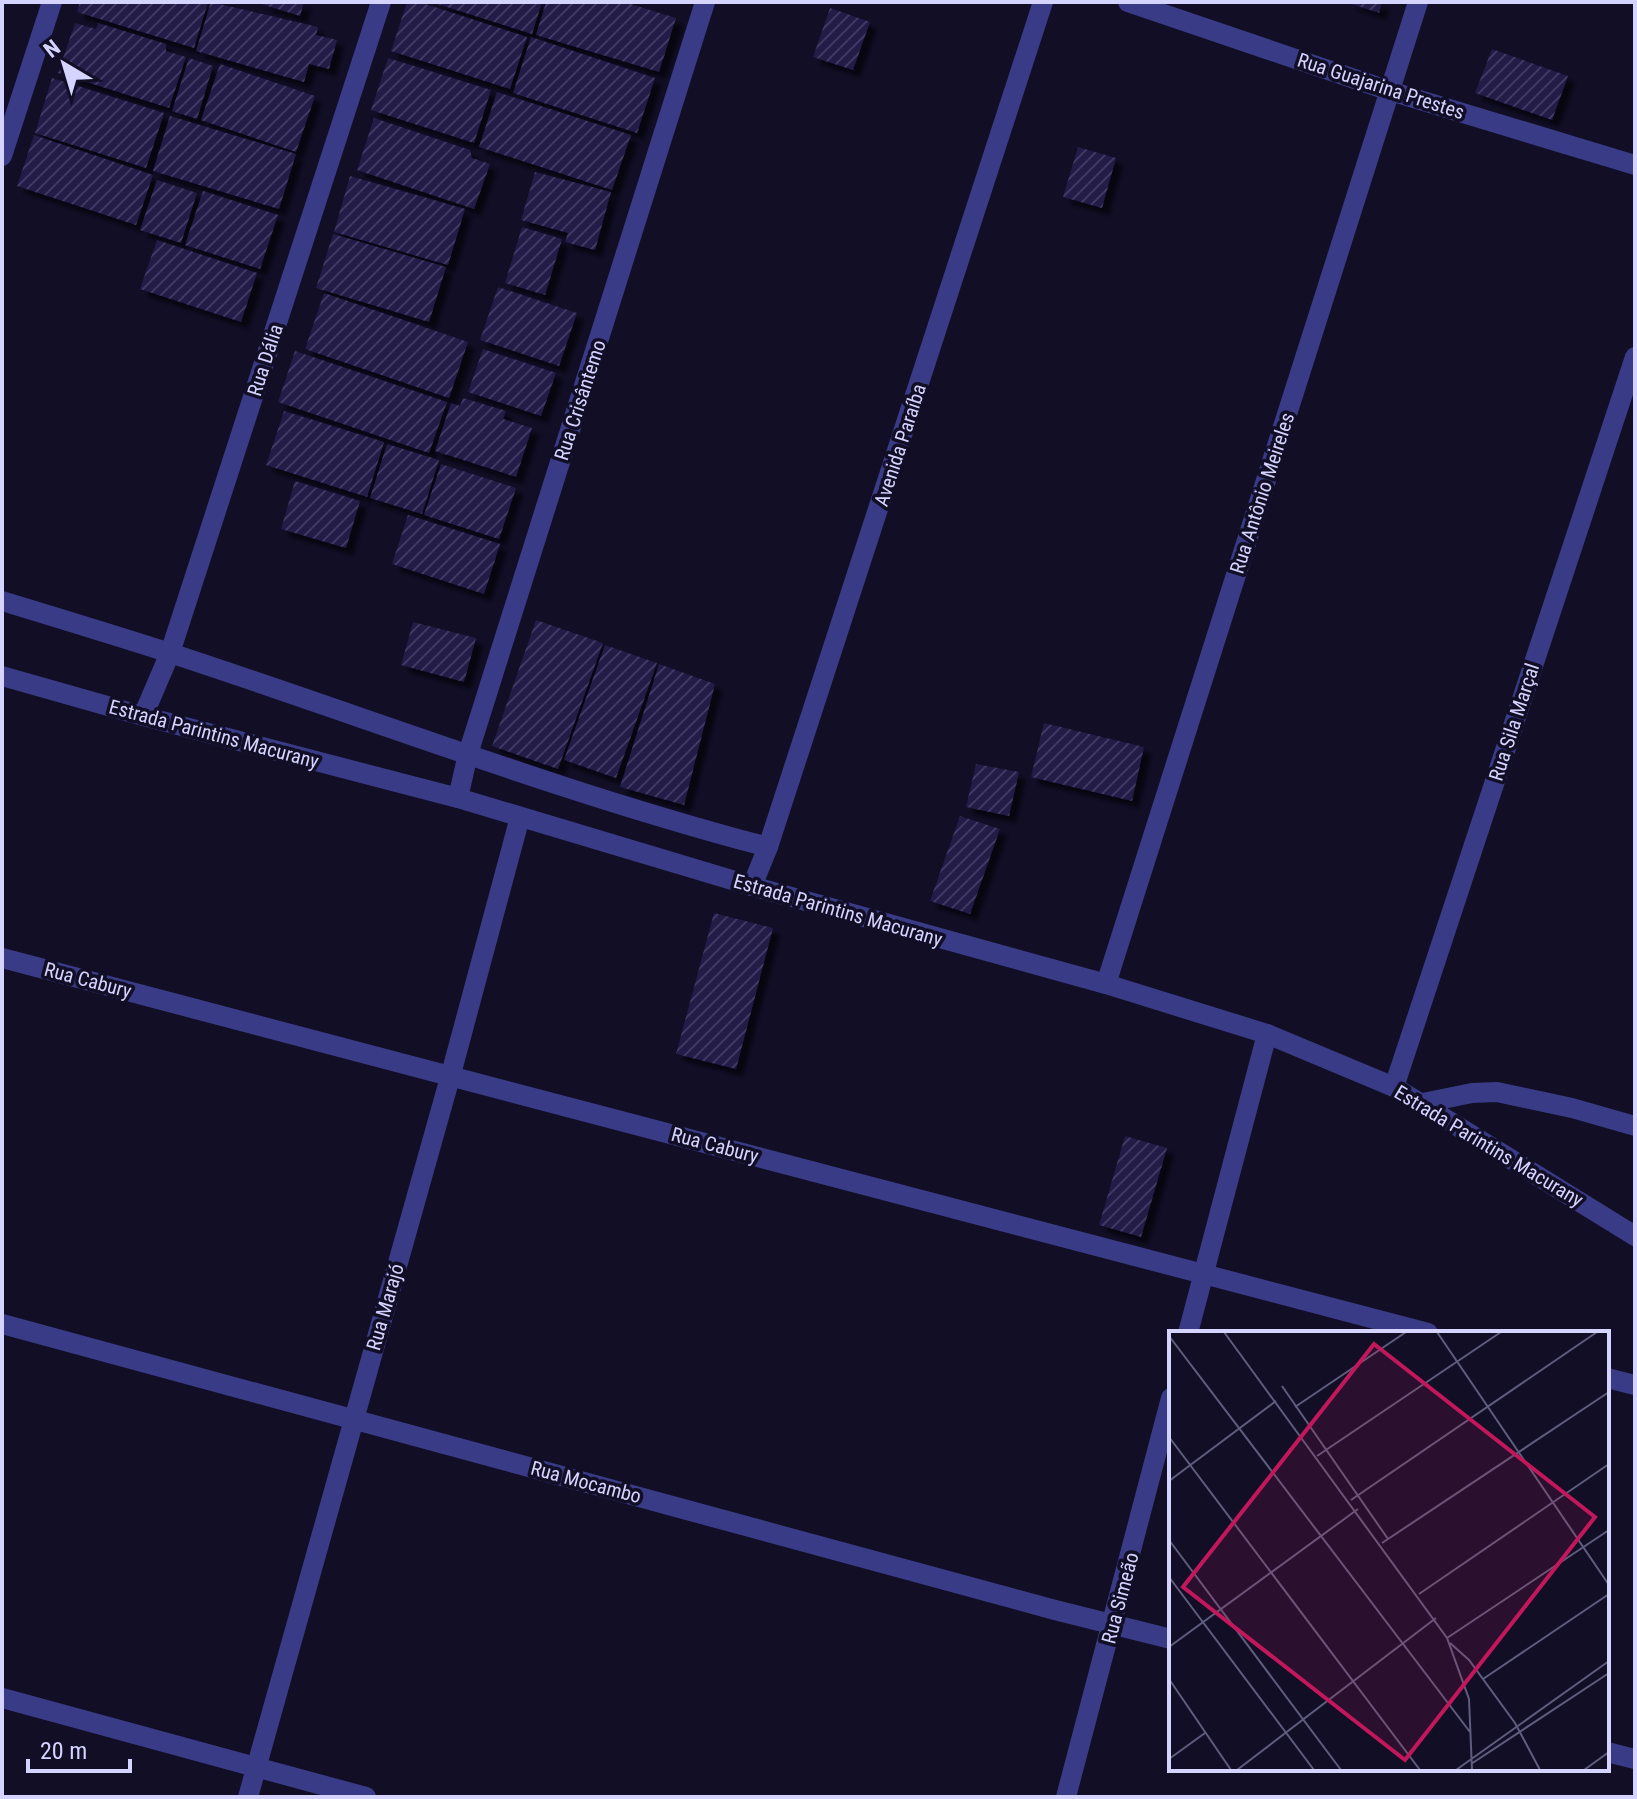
<svg xmlns="http://www.w3.org/2000/svg" width="1637" height="1799" viewBox="0 0 1637 1799" font-family="'Roboto Condensed',sans-serif">
	<defs>
		<pattern id="building-hatch" width="6" height="6" patternUnits="userSpaceOnUse" patternTransform="scale(2)"><rect width="6" height="6" fill="#201a47"/><path d="M-1 1l2-2M0 6l6-6M5 7l2-2" fill="none" stroke="#403a63"/></pattern>
		<filter id="shadow"><feDropShadow dx="7" dy="7" stdDeviation="2" flood-color="#0009"/></filter>
	</defs>
	<rect width="100%" height="100%" fill="#110e26"/>
	<!-- building -->
	<g fill="url(#building-hatch)" filter="url(#shadow)">
		<path d="M80 2H208L194 48 77 12Z"/>
		<path d="M211 2 318 27 316 35 337 40 329 69 309 64 304 82 196 51Z"/>
		<path d="M255 2H304L300 16Z"/>
		<path d="M407 2H419L527 37 510 89 391 51Z"/>
		<path d="M431 2H542L532 34Z"/>
		<path d="M546 2H624L676 18 659 72 536 35Z"/>
		<path d="M1346 2H1382L1379 13Z"/>
		<path d="M830 8 870 22 853 70 813 57Z"/>
		<path d="M75 23 96 29 98 23 166 44V51L186 57 169 108 58 73Z"/>
		<path d="M531 37 655 78 637 133 513 93Z"/>
		<path d="M1492 49 1568 76 1552 120 1475 93Z"/>
		<path d="M189 58 213 66 197 119 172 111Z"/>
		<path d="M388 58 491 90 474 143 371 110Z"/>
		<path d="M220 64 315 96 296 152 201 120Z"/>
		<path d="M52 78 164 113 146 168 35 133Z"/>
		<path d="M497 92 631 135 612 190 479 147Z"/>
		<path d="M170 116 296 154 279 209 153 171Z"/>
		<path d="M374 118 470 150 472 158 490 164 474 209 357 170Z"/>
		<path d="M34 135 153 175 136 225 17 186Z"/>
		<path d="M1078 147 1116 158 1102 208 1063 197Z"/>
		<path d="M535 172 611 192 595 250 565 242 568 233 521 220Z"/>
		<path d="M350 176 465 209 448 265 334 232Z"/>
		<path d="M157 180 197 193 181 243 140 230Z"/>
		<path d="M203 191 278 215 260 269 185 245Z"/>
		<path d="M522 227 562 239 545 295 505 283Z"/>
		<path d="M333 234 446 267 429 322 316 288Z"/>
		<path d="M157 240 257 273 241 322 140 289Z"/>
		<path d="M498 287 577 313 559 366 480 340Z"/>
		<path d="M324 293 468 342 449 398 305 349Z"/>
		<path d="M483 349 556 373 541 416 468 392Z"/>
		<path d="M295 351 447 402 429 453 278 402Z"/>
		<path d="M463 398 506 411 503 419 532 428 516 477 435 451 451 403 460 406Z"/>
		<path d="M284 411 384 442 367 497 266 465Z"/>
		<path d="M387 444 439 460 422 514 370 498Z"/>
		<path d="M441 464 516 488 499 539 424 515Z"/>
		<path d="M295 481 360 501 346 548 281 529Z"/>
		<path d="M408 515 500 544 484 594 392 564Z"/>
		<path d="M536 620 603 643 558 769 492 746Z"/>
		<path d="M413 622 476 638 464 682 401 665Z"/>
		<path d="M605 645 657 663 616 778 564 760Z"/>
		<path d="M659 664 715 684 684 805 620 787Z"/>
		<path d="M1044 723 1144 747 1132 801 1031 777Z"/>
		<path d="M976 764 1019 772 1009 816 966 807Z"/>
		<path d="M960 816 1000 829 970 914 930 901Z"/>
		<path d="M714 913 773 928 736 1069 676 1054Z"/>
		<path d="M1125 1136 1167 1148 1141 1237 1099 1225Z"/>
	</g>
	<g fill="none" stroke-linecap="round" stroke-linejoin="round">
		<!-- minor -->
		<g stroke="#393b86" stroke-width="20">
			<path d="M1128 2 1390 91 1635 165"/>
			<path d="M2 156 52 2"/>
			<path d="M2 601C58 618 114 635 170 653 369 718 565 794 768 847"/>
			<path d="M143 716 170 653 381 2"/>
			<path d="M458 798 468 754 705 2"/>
			<path d="M2 958C478 1081 951 1212 1428 1333"/>
			<path d="M1106 984 1418 2"/>
			<path d="M1394 1087 1635 357"/>
			<path d="M1423 1103 1472 1093 1497 1092 1572 1108 1635 1126"/>
			<path d="M2 1324 1055 1610 1171 1639"/>
			<path d="M1188 1333 1267 1034"/>
			<path d="M1607 1378 1635 1385"/>
			<path d="M2 1698 366 1797"/>
			<path d="M1607 1752 1635 1759"/>
			<path d="M248 1797 451 1074 520 817"/>
			<path d="M1066 1797 1171 1398"/>
		</g>
		<!-- tertiary -->
		<g stroke="#393b86" stroke-width="20">
			<path d="M2 676 143 716 458 798 752 886 1106 984 1267 1034 1394 1087 1635 1236"/>
			<path d="M752 886 768 847 1043 2"/>
		</g>
	</g>
	<g text-anchor="middle" stroke-width="7" stroke-linejoin="round" paint-order="stroke">
		<!-- street labels -->
		<g font-size="20" fill="#d5d3ff" stroke="#110e26">
			<text transform="translate(1381 86) rotate(18)" y="7">Rua Guajarina Prestes</text>
			<text transform="translate(265 360) rotate(-72)" y="7">Rua Dália</text>
			<text transform="translate(580 400) rotate(-72)" y="7">Rua Crisântemo</text>
			<text transform="translate(900 445) rotate(-72)" y="7">Avenida Paraíba</text>
			<text transform="translate(1262 493) rotate(-72)" y="7">Rua Antônio Meireles</text>
			<text transform="translate(1514 722) rotate(-72)" y="7">Rua Sila Marçal</text>
			<text transform="translate(214 734) rotate(15)" y="7">Estrada Parintins Macurany</text>
			<text transform="translate(838 910) rotate(16)" y="7">Estrada Parintins Macurany</text>
			<text transform="translate(88 980) rotate(15)" y="7">Rua Cabury</text>
			<text transform="translate(715 1145) rotate(15)" y="7">Rua Cabury</text>
			<text transform="translate(1489 1146) rotate(31)" y="7">Estrada Parintins Macurany</text>
			<text transform="translate(385 1307) rotate(-74)" y="7">Rua Marajó</text>
			<text transform="translate(586 1482) rotate(15)" y="7">Rua Mocambo</text>
			<text transform="translate(1120 1598) rotate(-75)" y="7">Rua Simeão</text>
		</g>
	</g>
	<!-- overview -->
	<g transform="translate(1169 1331)">
		<rect width="440" height="440" fill="#110e26"/>
		<path fill="none" stroke="#5f5d7d" stroke-width="2" d="M55 1 278 307 300 368 303 439M268 1 440 254M0 5 301 401M113 55 219 208M126 76 237 1M0 106 251 439M148 125 332 1M0 150 107 70M182 169 428 1M0 209 172 439M213 212 440 61M0 246 145 439M250 263 440 133M278 307 440 199M281 312 300 329 346 392 371 439M0 316 189 178M0 348 62 439M314 348 440 263M0 428 36 402M302 433 440 342M68 439 267 287M287 439 440 330M415 439 440 421"/>
		<path fill="#c2185b" fill-opacity="0.15" stroke="#c2185b" stroke-width="4" d="M205 13 426 186 236 429 14 256Z"/>
		<rect width="440" height="440" fill="none" stroke="#d5d3ff" stroke-width="4"/>
	</g>
	<!-- border -->
	<rect width="1637" height="1799" fill="none" stroke="#d5d3ff" stroke-width="8"/>
	<!-- north arrow -->
	<g transform="translate(64 64) rotate(322)" stroke="#110e26" stroke-width="6" paint-order="stroke">
	<path d="M0-6L14 30L0 20L-14 30Z" fill="#d5d3ff"/>
	<text y="-12" font-size="22" font-weight="bold" text-anchor="middle" fill="#d5d3ff">N</text>
	</g>
	<!-- scale -->
	<path d="M28 1759v12h102v-12" fill="none" stroke="#d5d3ff" stroke-width="4"/>
	<text x="40" y="1759" font-size="24" fill="#d5d3ff" stroke="#110e26" stroke-width="6" paint-order="stroke">20 m</text>
</svg>
